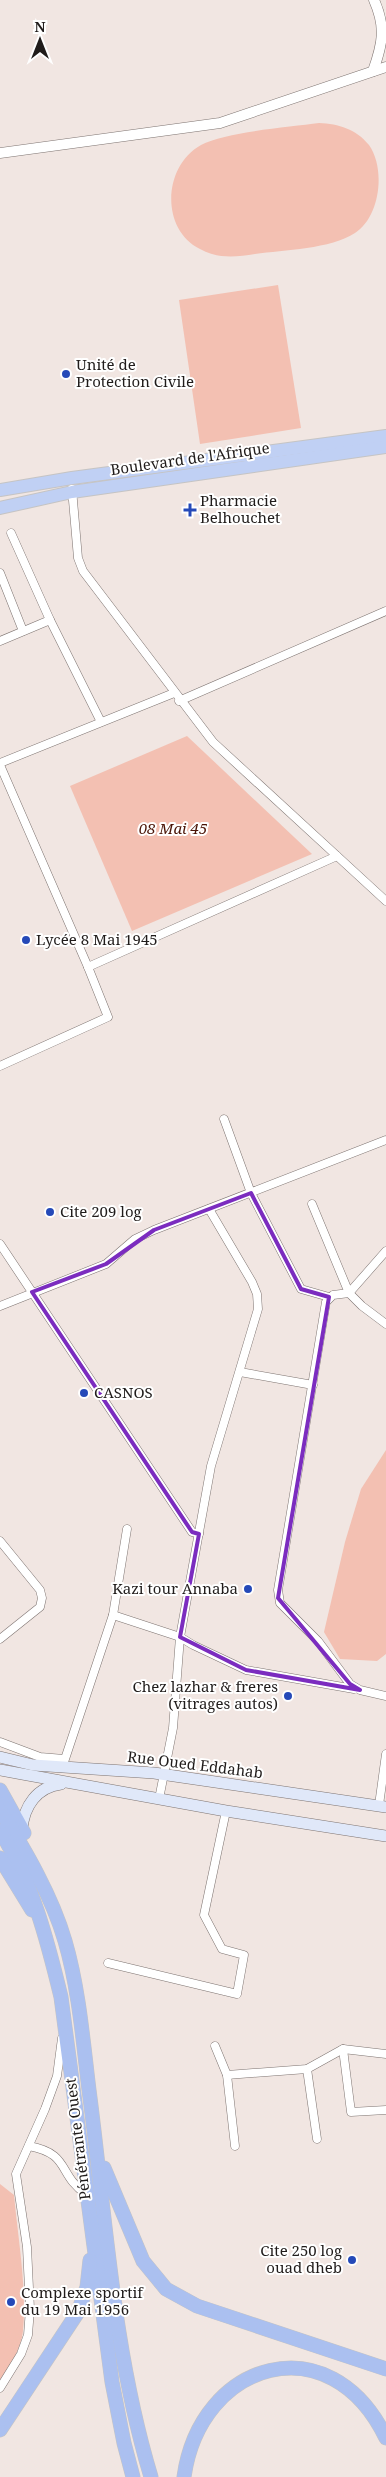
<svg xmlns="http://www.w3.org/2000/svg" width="386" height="2477" viewBox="0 0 386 2477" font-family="'Noto Serif',serif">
	<rect width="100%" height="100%" fill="#f1e6e2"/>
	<!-- green -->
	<g fill="#f3c0b2">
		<path d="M319 123C339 124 356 129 369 145 386 169 380 217 355 233 331 249 284 250 255 254 236 257 218 259 200 249 160 229 163 166 201 145 225 132 289 127 319 123Z"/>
		<path d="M278 285 301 428 200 444 179 300Z"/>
		<path d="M187 736 312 854 132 931 70 786Z"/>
		<path d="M386 1450V1654L377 1661 340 1659 324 1632 345 1542 361 1489Z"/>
		<path d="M0 2184 14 2195C18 2238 27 2289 23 2331 21 2350 10 2365 0 2380Z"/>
	</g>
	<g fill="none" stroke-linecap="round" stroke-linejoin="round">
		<defs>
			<g id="minor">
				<path d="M72 489 78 558 83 571 213 742 386 901"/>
				<path d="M11 533 50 620 101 722"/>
				<path d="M0 573 23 631"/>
				<path d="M0 641 50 620"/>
				<path d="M179 701 386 611"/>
				<path d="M0 763 174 693"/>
				<path d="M0 765 88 967 108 1017 0 1066"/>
				<path d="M88 967 337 856"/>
				<path d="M224 1119 251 1193 301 1289 329 1297"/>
				<path d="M312 1204 349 1293 362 1306 386 1324"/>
				<path d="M0 1244 192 1532 199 1534"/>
				<path d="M386 1251 349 1293 333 1295 326 1302 278 1590 280 1603 318 1641 350 1684 360 1690 386 1696"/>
				<path d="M0 1306 106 1264 135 1239 154 1230 386 1140"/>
				<path d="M240 1372 313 1385"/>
				<path d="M0 1541 40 1590 42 1598 40 1607 0 1639"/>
				<path d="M113 1615 127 1529"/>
				<path d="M0 1742 40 1757 64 1759"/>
				<path d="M62 1768 113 1615 180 1637 193 1645 246 1670 354 1689"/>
				<path d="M159 1799 173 1728 180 1637 211 1466 258 1309 257 1294 252 1282 209 1209"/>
				<path d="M379 1805 386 1754"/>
				<path d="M108 1963 237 1994 244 1955 222 1949 204 1915 226 1811"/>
				<path d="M215 2046 227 2075 235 2146"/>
				<path d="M343 2049 351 2112 386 2110"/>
				<path d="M307 2069 317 2139"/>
				<path d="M227 2075 307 2069 343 2049 386 2054"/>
				<path d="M29 2146C71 2154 57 2174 86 2194"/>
				<path d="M0 2388 21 2354 28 2335 30 2309 27 2247 16 2174 45 2109 57 2076 62 2038"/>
			</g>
			<g id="tertiary">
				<path d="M373 71C383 43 386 27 374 0"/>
				<path d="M0 153 220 123 386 67"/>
			</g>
			<g id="secondary">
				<path d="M0 1757 33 1765 154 1773 386 1807"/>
				<path d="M0 1770 226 1811 386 1836"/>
				<path d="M22 1829C24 1806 37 1787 61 1784"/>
			</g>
			<g id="primary">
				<path d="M0 490 72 478 386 436"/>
				<path d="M0 508 72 492 386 447"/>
			</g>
			<g id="trunk">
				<path d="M0 1790 24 1833"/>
				<path d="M0 1810C25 1850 52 1896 65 1941 79 1989 83 2041 89 2090 106 2220 113 2351 151 2477"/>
				<path d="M0 1831C32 1881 47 1939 61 1997L112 2382 124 2443 133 2477"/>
				<path d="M0 1858 32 1910"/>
				<path d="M104 2168 143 2261 166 2289 197 2306 386 2369"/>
				<path d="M0 2430 78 2312 87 2287 90 2260"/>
				<path d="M184 2477C200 2361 330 2322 386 2438"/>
			</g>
		</defs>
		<!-- minor casing -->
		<use href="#minor" stroke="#7e7471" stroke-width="9"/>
		<!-- tertiary casing -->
		<use href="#tertiary" stroke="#7e7471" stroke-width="11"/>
		<!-- secondary casing -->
		<use href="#secondary" stroke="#7e7471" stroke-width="12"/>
		<!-- primary casing -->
		<use href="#primary" stroke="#c5c4c4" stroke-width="14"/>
		<!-- trunk casing -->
		<use href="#trunk" stroke="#c5c4c4" stroke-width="15"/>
		<!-- minor -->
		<use href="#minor" stroke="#fff" stroke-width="8"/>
		<!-- tertiary -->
		<use href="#tertiary" stroke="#fff" stroke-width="10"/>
		<!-- secondary -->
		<use href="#secondary" stroke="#e0e8f9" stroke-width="11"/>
		<!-- primary -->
		<use href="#primary" stroke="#c0d0f4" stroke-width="12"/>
		<!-- trunk -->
		<use href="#trunk" stroke="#abc0f0" stroke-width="14"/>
	</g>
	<!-- marked area -->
	<path fill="none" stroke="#7b2cbf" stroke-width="4" stroke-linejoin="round" d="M251 1193 301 1289 329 1297 278 1598 350 1684 360 1690 246 1670 180 1637 199 1534 192 1532 32 1292 106 1264 154 1230Z"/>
	<!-- markers -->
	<g fill="#2549b8" stroke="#fff" stroke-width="2">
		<circle cx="66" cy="374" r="5"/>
		<path d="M187.5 502.5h5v5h5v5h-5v5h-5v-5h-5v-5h5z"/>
		<circle cx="26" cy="940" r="5"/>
		<circle cx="50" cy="1212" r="5"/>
		<circle cx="84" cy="1393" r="5"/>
		<circle cx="248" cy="1589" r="5"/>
		<circle cx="288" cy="1696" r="5"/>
		<circle cx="352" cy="2260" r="5"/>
		<circle cx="11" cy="2302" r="5"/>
	</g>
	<g text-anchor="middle" stroke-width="4" stroke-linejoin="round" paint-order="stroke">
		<!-- poi labels -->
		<g font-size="15" fill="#201c1b" stroke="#fff" text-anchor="start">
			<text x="76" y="370">Unité de<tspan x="76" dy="17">Protection Civile</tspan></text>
			<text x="200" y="506">Pharmacie<tspan x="200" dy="17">Belhouchet</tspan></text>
			<text x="36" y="945">Lycée 8 Mai 1945</text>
			<text x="60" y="1217">Cite 209 log</text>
			<text x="94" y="1398">CASNOS</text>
			<text x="238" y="1594" text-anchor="end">Kazi tour Annaba</text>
			<text x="278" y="1692" text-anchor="end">Chez lazhar &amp; freres<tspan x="278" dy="17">(vitrages autos)</tspan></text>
			<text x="342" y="2256" text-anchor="end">Cite 250 log<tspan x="342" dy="17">ouad dheb</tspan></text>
			<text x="21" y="2298">Complexe sportif<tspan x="21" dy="17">du 19 Mai 1956</tspan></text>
		</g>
		<!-- street labels -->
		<g font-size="15" fill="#201c1b" stroke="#fff">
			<text transform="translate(190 459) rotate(-8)" y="5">Boulevard de l'Afrique</text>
			<text transform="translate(195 1765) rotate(7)" y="5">Rue Oued Eddahab</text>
			<text transform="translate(78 2139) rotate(-97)" y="5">Pénétrante Ouest</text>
		</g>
		<!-- park labels -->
		<g font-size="15" font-style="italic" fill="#4a1406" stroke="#fff">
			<text x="173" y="834">08 Mai 45</text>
		</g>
	</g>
	<!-- north arrow -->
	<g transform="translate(40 40)" stroke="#ffffff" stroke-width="4" paint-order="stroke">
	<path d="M0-4L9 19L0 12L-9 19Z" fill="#201c1b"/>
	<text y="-8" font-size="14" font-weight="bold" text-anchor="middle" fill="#201c1b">N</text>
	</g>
</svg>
